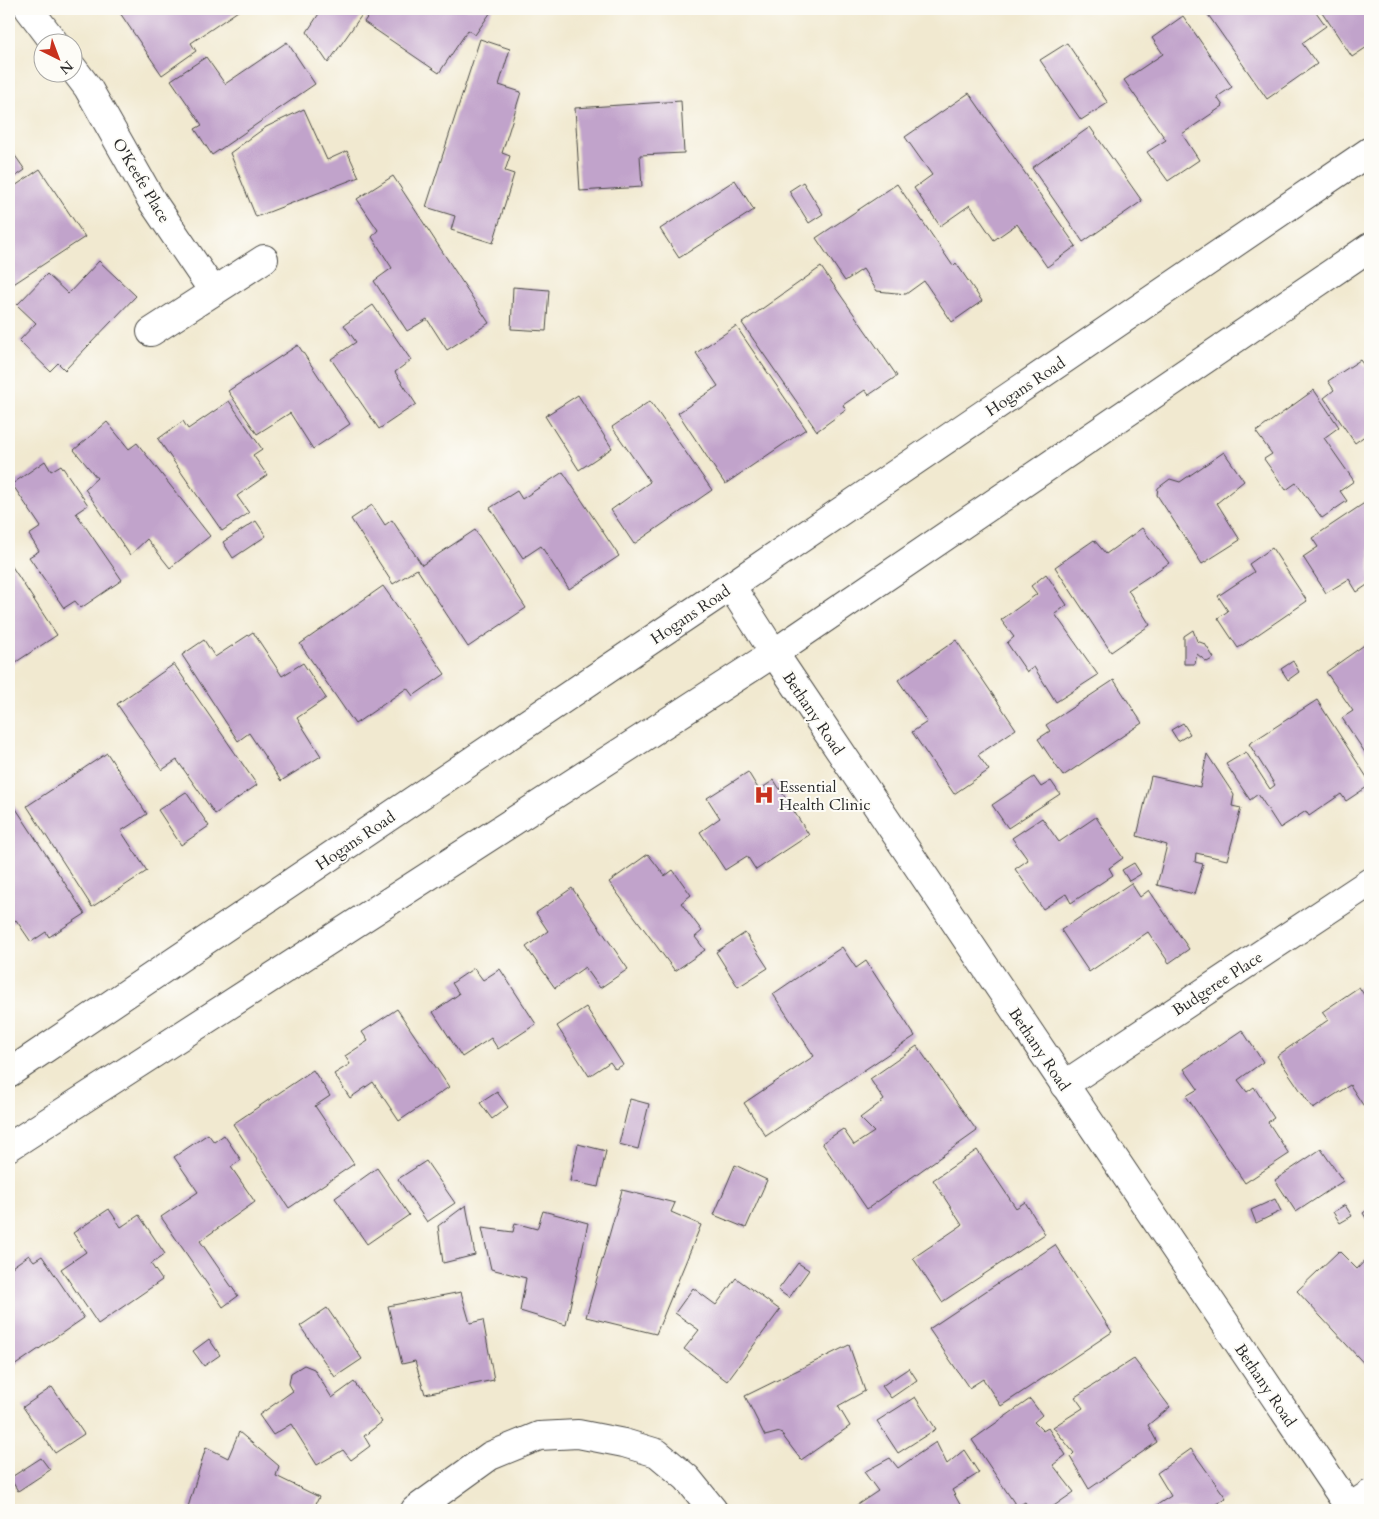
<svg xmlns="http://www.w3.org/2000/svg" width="1379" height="1519" viewBox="0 0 1379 1519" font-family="Cardo,serif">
	<rect width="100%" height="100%" fill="#fdfcf7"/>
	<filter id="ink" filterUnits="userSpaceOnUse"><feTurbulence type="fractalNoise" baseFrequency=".02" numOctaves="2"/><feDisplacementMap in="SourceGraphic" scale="10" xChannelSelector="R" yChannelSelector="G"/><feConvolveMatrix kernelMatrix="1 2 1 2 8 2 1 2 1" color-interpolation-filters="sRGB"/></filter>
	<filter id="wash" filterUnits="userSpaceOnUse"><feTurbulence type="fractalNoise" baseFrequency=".0096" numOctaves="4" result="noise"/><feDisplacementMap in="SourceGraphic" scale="20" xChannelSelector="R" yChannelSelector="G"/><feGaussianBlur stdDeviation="1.12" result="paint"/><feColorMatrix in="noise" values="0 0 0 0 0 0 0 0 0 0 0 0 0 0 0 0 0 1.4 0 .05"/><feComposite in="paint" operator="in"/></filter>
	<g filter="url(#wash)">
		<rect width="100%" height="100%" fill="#f1e9d0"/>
		<g id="blocks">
			<!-- building -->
			<g fill="#c1a3cb">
				<path d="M120 9H241L191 43 196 51 162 75 118 10Z"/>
				<path d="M322 9H366L328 63 307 32Z"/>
				<path d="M373 9H493L475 35 468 30 439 73 364 22Z"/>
				<path d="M1204 9H1314L1326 26 1302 43 1317 64 1267 99Z"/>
				<path d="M1320 9H1343L1344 10 1345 9H1364L1370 18V45L1352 57Z"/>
				<path d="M1183 16 1232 87 1217 97 1223 106 1182 134 1199 160 1168 181 1147 152 1166 140 1124 80 1163 54 1152 38Z"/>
				<path d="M480 39 510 49 499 85 521 92 502 153 510 156 505 171 514 174 493 243 451 230 455 216 426 207Z"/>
				<path d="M287 42 315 84 212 155 195 129 202 125 171 80 206 57 225 84Z"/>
				<path d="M1067 43 1108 103 1081 120 1040 60Z"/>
				<path d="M969 93 1076 246 1047 267 1017 224 994 240 970 205 940 226 914 188 932 175 905 137Z"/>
				<path d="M681 101 684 153 640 155 642 187 580 191 575 108Z"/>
				<path d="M304 109 327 160 347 151 359 177 256 217 230 153 266 127Z"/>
				<path d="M1090 127 1142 201 1083 242 1032 168Z"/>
				<path d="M9 147 25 170 9 181Z"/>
				<path d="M40 169 85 237 9 287V190Z"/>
				<path d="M393 176 489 323 447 350 427 319 407 331 374 281 392 268 372 237 378 230 357 199Z"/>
				<path d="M735 180 754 210 679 258 660 229Z"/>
				<path d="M803 182 823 214 809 223 789 191Z"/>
				<path d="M897 184 953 266 956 263 982 301 952 322 924 281 906 294 877 291 863 269 845 281 816 238Z"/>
				<path d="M99 261 136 296 65 370 58 363 50 371 19 341 36 323 17 305 47 274 68 294Z"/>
				<path d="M821 267 897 376 869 395 865 390 843 405 846 410 817 431 742 323Z"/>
				<path d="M513 287 549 290 546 331 511 329Z"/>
				<path d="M373 305 411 360 395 372 416 404 379 429 331 359 356 342 344 325Z"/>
				<path d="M736 326 806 429 725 484 678 413 718 386 696 353Z"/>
				<path d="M298 345 350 424 313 449 290 413 257 434 228 391Z"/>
				<path d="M1360 360 1365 367 1370 364V442L1366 435 1355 443 1324 398 1334 390 1328 381Z"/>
				<path d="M1314 390 1339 427 1324 438 1354 481 1340 491 1347 501 1322 518 1296 483 1286 490 1264 459 1272 454 1256 432Z"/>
				<path d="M578 395 612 448 579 470 545 416Z"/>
				<path d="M229 401 262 449 253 455 267 475 237 496 249 513 222 531 158 439 183 421 188 429Z"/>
				<path d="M650 401 712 490 634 544 611 510 650 482 612 427Z"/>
				<path d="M107 422 129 449 137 443 210 536 170 568 147 539 130 555 85 489 97 478 74 450Z"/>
				<path d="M1224 452 1244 481 1217 503 1240 540 1202 564 1157 495 1158 488 1170 479 1180 482Z"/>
				<path d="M45 461 51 471 61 465 88 505 76 513 122 580 81 608 75 601 64 608 29 557 39 551 29 535 41 527 12 484Z"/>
				<path d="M563 472 619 556 569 589 541 546 523 558 490 508 517 491 522 499Z"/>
				<path d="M1369 500 1370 583 1357 592 1349 579 1326 593 1303 557 1318 547 1312 538Z"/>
				<path d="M372 505 385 525 392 520 422 565 475 530 526 608 468 647 417 569 393 584 351 519Z"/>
				<path d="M256 521 266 536 233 558 223 542Z"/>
				<path d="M1142 528 1169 563 1128 590 1150 625 1111 652 1055 567 1094 540 1106 554Z"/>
				<path d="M1272 548 1307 601 1238 648 1218 618 1228 611 1218 596 1254 572 1249 564Z"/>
				<path d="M9 562 57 635 13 664 9 656Z"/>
				<path d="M1046 574 1067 605 1055 614 1098 675 1056 702 1034 667 1027 672 1007 643 1014 637 1001 620 1037 594 1031 586Z"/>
				<path d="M383 586 445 674 413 696 407 688 355 724 300 644Z"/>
				<path d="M1193 630 1197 641 1205 644 1214 658 1207 662 1197 654 1195 664H1184V636Z"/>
				<path d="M253 632 282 676 303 663 326 698 297 718 321 756 281 781 249 733 238 741 182 655 204 640 215 657Z"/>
				<path d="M956 640 1016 729 978 755 989 770 954 794 912 732 927 722 898 680Z"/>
				<path d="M1370 641V760L1342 718 1353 711 1326 672Z"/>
				<path d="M1293 661 1299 672 1288 680 1281 669Z"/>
				<path d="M174 664 257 785 215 814 177 760 162 770 117 704Z"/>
				<path d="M1114 680 1142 723 1063 776 1038 739 1050 731 1046 725Z"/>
				<path d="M1317 700 1370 782V785L1346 801 1341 794 1309 816 1306 811 1280 828 1258 794 1250 800 1226 764 1246 752 1270 789 1275 785 1249 744Z"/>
				<path d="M1183 723 1190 734 1178 741 1171 730Z"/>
				<path d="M107 753 147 814 121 831 147 871 92 907 27 806Z"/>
				<path d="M1207 754 1234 795 1232 806 1241 808 1227 860 1196 853 1195 862 1203 864 1194 894 1157 885 1167 845 1137 836 1151 776 1200 787Z"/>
				<path d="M748 772 759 790 774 780 809 835 756 870 747 856 725 870 700 832 720 818 707 798Z"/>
				<path d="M1034 777 1041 787 1051 781 1060 794 1008 828 992 805Z"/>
				<path d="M186 792 209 826 181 845 158 810Z"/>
				<path d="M9 798 85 914 49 937 46 932 31 942 16 920 9 925Z"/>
				<path d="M1096 817 1123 858 1109 868 1113 875 1071 903 1066 894 1043 909 1015 869 1028 860 1012 838 1042 818 1059 842Z"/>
				<path d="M648 854 665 876 673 870 691 895 681 903 702 931 695 937 705 950 675 971 609 882Z"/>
				<path d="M1134 863 1141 874 1129 881 1122 870Z"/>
				<path d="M1131 883 1140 897 1149 890 1189 949 1169 963 1148 932 1089 972 1061 930Z"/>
				<path d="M572 888 628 969 600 988 585 967 555 988 526 947 548 931 536 913Z"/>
				<path d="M745 933 768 968 738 987 716 952Z"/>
				<path d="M842 947 856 968 866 961 915 1036 766 1136 744 1103 814 1056 773 994Z"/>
				<path d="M474 968 483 980 500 969 536 1024 498 1049 491 1038 462 1057 433 1012 459 994 452 983Z"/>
				<path d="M1359 987 1370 1004V1104L1365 1108 1350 1085 1313 1109 1277 1056 1328 1020 1322 1012Z"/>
				<path d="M586 1007 623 1065 615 1069 610 1062 589 1076 557 1026Z"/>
				<path d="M397 1009 449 1087 399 1121 373 1082 350 1098 334 1074 350 1064 345 1056 368 1041 362 1032Z"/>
				<path d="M1242 1030 1263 1062 1238 1080 1247 1092 1254 1087 1274 1118 1268 1122 1289 1154 1245 1183 1186 1096 1198 1089 1184 1069Z"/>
				<path d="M917 1046 977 1131 867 1209 822 1143 843 1129 854 1145 874 1132 860 1118 884 1100 870 1079Z"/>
				<path d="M313 1070 330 1096 315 1106 354 1164 289 1208 233 1124Z"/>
				<path d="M497 1092 508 1107 492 1119 480 1103Z"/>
				<path d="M630 1099 649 1104 638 1149 619 1144Z"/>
				<path d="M208 1134 214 1142 224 1135 241 1160 231 1167 255 1202 200 1241 238 1296 223 1307 161 1217 198 1192 174 1157Z"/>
				<path d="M578 1144 606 1151 598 1187 570 1181Z"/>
				<path d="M1321 1149 1343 1181 1296 1212 1275 1180Z"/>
				<path d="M977 1150 1016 1208 1025 1202 1045 1234 942 1302 913 1258 962 1225 933 1180Z"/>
				<path d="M426 1161 455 1203 427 1222 398 1179Z"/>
				<path d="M735 1165 767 1180 746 1228 714 1215Z"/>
				<path d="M377 1168 409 1215 367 1244 335 1198Z"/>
				<path d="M622 1190 675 1203 671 1212 701 1225 656 1334 586 1317Z"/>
				<path d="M1275 1199 1281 1211 1256 1223 1251 1210Z"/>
				<path d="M466 1205 475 1255 443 1263 438 1226Z"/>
				<path d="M1345 1205 1352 1216 1340 1223 1333 1212Z"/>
				<path d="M1370 1208V1225L1363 1213Z"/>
				<path d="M109 1209 121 1227 139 1215 165 1254 151 1264 162 1280 98 1324 61 1269 86 1252 73 1233Z"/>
				<path d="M543 1211 588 1223 566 1325 520 1311 526 1278 491 1269 482 1228 513 1232 515 1223 537 1229Z"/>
				<path d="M1055 1245 1112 1332 1001 1406 983 1379 969 1388 929 1329Z"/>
				<path d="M1339 1251 1357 1269 1370 1255V1370L1297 1291Z"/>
				<path d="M29 1255 34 1261 42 1256 84 1318 14 1366 9 1357V1269Z"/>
				<path d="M798 1263 809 1270 789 1298 778 1290Z"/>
				<path d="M736 1278 780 1310 727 1381 684 1349 699 1330 675 1313 693 1288 716 1305Z"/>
				<path d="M461 1292 470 1323 483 1320 494 1380 425 1394 415 1361 402 1364 388 1306Z"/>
				<path d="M327 1308 362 1359 335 1377 300 1326Z"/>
				<path d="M209 1339 220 1355 204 1366 193 1351Z"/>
				<path d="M849 1345 865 1391 838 1406 850 1426 801 1460 780 1432 765 1436 745 1396Z"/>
				<path d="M1134 1359 1170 1407 1148 1425 1157 1442 1089 1489 1070 1457 1074 1453 1053 1427 1083 1408 1075 1397Z"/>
				<path d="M304 1365 314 1369 332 1398 354 1382 382 1422 364 1436 370 1446 351 1460 343 1450 317 1465 291 1424 273 1435 259 1415 293 1391 289 1384 291 1373Z"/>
				<path d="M909 1368 917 1380 891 1398 882 1386Z"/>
				<path d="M52 1387 84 1434 55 1453 23 1407Z"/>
				<path d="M915 1397 936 1429 898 1453 877 1421Z"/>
				<path d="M1030 1399 1042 1415 1034 1422 1043 1431 1048 1428 1066 1455 1053 1465 1074 1492 1048 1510H1030L1025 1502 1017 1507 972 1440Z"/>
				<path d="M239 1432 279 1466 276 1476 319 1497 313 1510H199L188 1507 206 1447 228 1458Z"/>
				<path d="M936 1442 947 1464 964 1450 979 1473 952 1490 963 1510H856L854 1507 878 1491 864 1472 890 1458 898 1468Z"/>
				<path d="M1191 1449 1226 1498 1213 1506 1216 1510H1149L1171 1496 1157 1473Z"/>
				<path d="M41 1458 50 1470 18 1491 10 1478Z"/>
			</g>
		</g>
	</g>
	<g filter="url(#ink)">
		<use href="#blocks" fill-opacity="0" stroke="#494844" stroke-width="1"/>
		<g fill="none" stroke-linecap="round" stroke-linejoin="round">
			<defs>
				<g id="street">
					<path d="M29 9 54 42"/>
					<path d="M72 67 88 88 152 201 213 291"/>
					<path d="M151 332 264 259"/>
					<path d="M774 653 1351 1510"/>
					<path d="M1064 1085 1370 882"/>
					<path d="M1349 1508 1370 1494"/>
					<path d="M415 1510 490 1456 539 1436 578 1434 624 1443 657 1453 687 1478 713 1510"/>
				</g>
				<g id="secondary">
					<path d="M731 586 774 653"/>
					<path d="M9 1073 731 586 1370 151"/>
					<path d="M9 1147 774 653 1370 247"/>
				</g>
			</defs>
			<!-- street casing -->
			<use href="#street" stroke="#494844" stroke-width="30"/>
			<!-- secondary casing -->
			<use href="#secondary" stroke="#494844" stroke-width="30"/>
			<!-- street -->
			<use href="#street" stroke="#fff" stroke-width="28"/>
			<!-- secondary -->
			<use href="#secondary" stroke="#fff" stroke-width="28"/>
		</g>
	</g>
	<!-- icons -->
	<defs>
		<symbol id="hospital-bare" viewBox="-9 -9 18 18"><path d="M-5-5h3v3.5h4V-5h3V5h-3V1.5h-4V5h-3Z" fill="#c8321e" stroke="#fdfcf7" stroke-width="2.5" paint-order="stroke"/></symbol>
	</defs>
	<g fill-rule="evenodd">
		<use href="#hospital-bare" x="750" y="781" width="28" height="28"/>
	</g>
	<g text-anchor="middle" stroke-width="4" stroke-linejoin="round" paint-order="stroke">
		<!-- street labels -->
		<g font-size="16" fill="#2b2b2b" stroke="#fdfcf7">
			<text transform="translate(142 180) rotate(59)" y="6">O'Keefe Place</text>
			<text transform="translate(1025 386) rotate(-34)" y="6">Hogans Road</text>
			<text transform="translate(690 614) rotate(-34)" y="6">Hogans Road</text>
			<text transform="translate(814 713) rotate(56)" y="6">Bethany Road</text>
			<text transform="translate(355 840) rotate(-34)" y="6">Hogans Road</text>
			<text transform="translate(1217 983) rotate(-33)" y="6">Budgeree Place</text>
			<text transform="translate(1040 1049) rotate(56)" y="6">Bethany Road</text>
			<text transform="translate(1266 1385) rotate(56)" y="6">Bethany Road</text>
		</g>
		<!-- poi labels -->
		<g font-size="16" fill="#2b2b2b" stroke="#fdfcf7" text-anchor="start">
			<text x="779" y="792">Essential<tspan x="779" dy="18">Health Clinic</tspan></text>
		</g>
	</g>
	<!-- margin -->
	<rect width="1379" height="1519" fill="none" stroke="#fdfcf7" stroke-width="30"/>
	<!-- north arrow -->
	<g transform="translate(58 58) rotate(138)"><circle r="24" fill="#fdfcf7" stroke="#a9a8a5"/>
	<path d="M0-4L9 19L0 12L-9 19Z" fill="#c8321e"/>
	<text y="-8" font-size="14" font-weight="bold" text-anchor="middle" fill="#2b2b2b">N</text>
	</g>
</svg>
